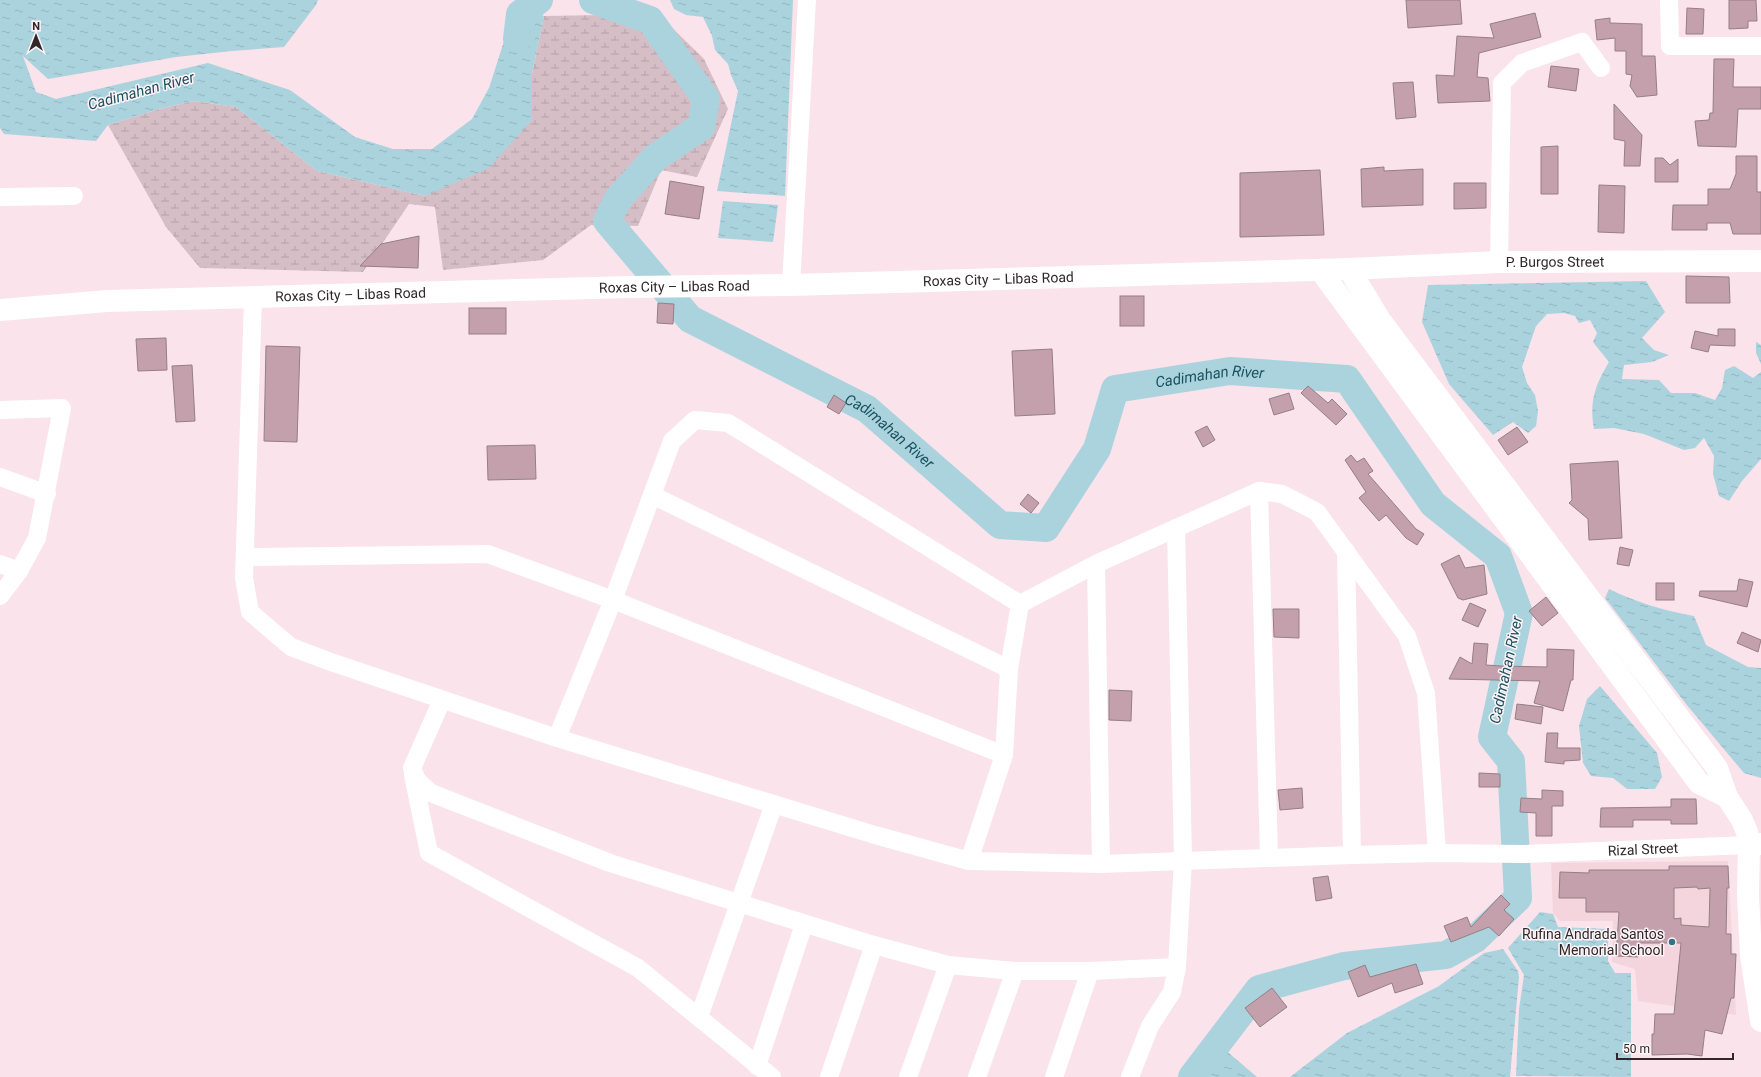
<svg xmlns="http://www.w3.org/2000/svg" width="1761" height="1077" viewBox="0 0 1761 1077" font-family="Roboto,sans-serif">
	<defs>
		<pattern id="wetland-marsh" width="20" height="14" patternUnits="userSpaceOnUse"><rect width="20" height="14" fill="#d5bec5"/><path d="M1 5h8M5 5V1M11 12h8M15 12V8" fill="none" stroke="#b7a3a9"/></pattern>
		<pattern id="water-ripples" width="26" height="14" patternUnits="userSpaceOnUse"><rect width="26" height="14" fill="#abd3de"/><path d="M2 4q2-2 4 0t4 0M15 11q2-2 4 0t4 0" fill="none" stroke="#93b5bf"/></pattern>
	</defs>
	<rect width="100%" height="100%" fill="#fae3ea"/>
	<!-- built -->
	<path fill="#f4d5de" d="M1728 861 1736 1015 1638 1001 1635 969 1612 962 1613 921H1560L1553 913 1551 863Z"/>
	<!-- wetland -->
	<path fill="url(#wetland-marsh)" d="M658 14 704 59 728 109 697 177 661 170 638 226 591 225 543 260 443 270 435 207 409 204 363 272 200 268 166 227 108 125 159 109 194 101 236 107 317 171 425 196 532 120V74L544 16Z"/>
	<!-- water -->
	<g fill="url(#water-ripples)">
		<path d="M0 0H318L316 5 284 47 232 51 176 57 48 79 23 56 36 92 56 99 208 63 290 90 355 137 393 149H432L472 119 489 88 506 35 521 1 544 16 532 74V120L489 168 425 196 317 171 236 107 194 101 159 109 108 125 96 141 4 134 0 128Z"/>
		<path d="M670 0H793L785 196 717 191 738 91 731 75 728 64 715 50 712 36 703 17 686 15 674 9Z"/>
		<path d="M723 201 778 205 773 242 718 238Z"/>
		<path d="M1646 281 1665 312 1642 338 1654 350 1669 355 1652 362 1624 365 1622 379 1659 380 1671 393H1695L1715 400 1722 388 1725 370 1734 366 1753 378 1761 372V459L1742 481 1729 501 1719 496 1713 474 1714 456 1704 438 1695 448 1684 450 1644 434 1614 428 1594 429C1589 402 1595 385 1609 362L1593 342 1597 333 1590 320 1579 323 1575 316 1564 313 1547 314 1536 326 1522 367 1527 383 1535 395 1538 411 1536 426 1528 433 1513 422 1493 435 1449 384 1422 322 1428 285Z"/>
		<path d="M1756 342 1761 345V364L1756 353Z"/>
		<path d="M1609 589C1638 603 1662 610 1694 616L1706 645 1748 667 1761 668V778L1744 773 1733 760 1686 704 1605 598Z"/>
		<path d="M1600 686 1657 753 1662 777 1655 789H1627L1613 778 1591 776 1583 763 1579 726 1587 699Z"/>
		<path d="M1540 912 1553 914 1558 927 1608 929V961L1615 973H1631V1077L1516 1076 1519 1009 1524 975 1508 948Z"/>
		<path d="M1503 949 1518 971 1519 977 1510 1077H1290L1347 1033 1439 986 1484 953Z"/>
		<path d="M1216 1042 1257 1077H1193Z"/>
	</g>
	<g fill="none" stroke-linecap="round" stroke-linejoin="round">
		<!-- river -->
		<g stroke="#abd3de" stroke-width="28">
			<path id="s1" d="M593 0 650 20 706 99 701 127 656 157 618 199 607 221 690 319 867 409 1000 525 1046 528 1097 449 1115 389 1230 371 1347 379 1433 504 1498 556 1519 613 1492 737 1511 761 1518 898 1475 939 1446 955 1344 966 1259 989 1192 1077"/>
			<path d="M517 39 520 14 539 0"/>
		</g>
	</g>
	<!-- building -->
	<g fill="#c4a0ac" stroke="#947f86" fill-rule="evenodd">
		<path d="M1406 0H1460L1462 24 1408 28Z"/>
		<path d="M1729 0H1756L1757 21H1748V28L1729 29Z"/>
		<path d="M1687 8 1704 9 1703 34H1686Z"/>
		<path d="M1535 13 1541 37 1479 53 1477 77 1488 78 1490 101 1438 103 1436 75 1454 76 1457 36 1494 38 1490 24Z"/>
		<path d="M1610 18V23L1642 24V56H1655L1657 95 1637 97 1630 86 1632 75 1626 74V51H1615V38L1597 40 1595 20Z"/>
		<path d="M1714 59H1734L1733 87H1761V109H1738L1736 147 1698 146 1695 121 1709 120 1710 113H1713Z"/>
		<path d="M1551 66 1579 69 1576 91 1548 87Z"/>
		<path d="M1413 82 1416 117 1396 119 1393 83Z"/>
		<path d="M1614 104 1642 135 1640 166H1624L1625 141 1614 139Z"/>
		<path d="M1558 146V194H1541V147Z"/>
		<path d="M1736 156H1757V192H1761V234H1733L1730 223H1707V230H1672L1673 205H1708V189H1730L1736 174Z"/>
		<path d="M1655 158H1663L1670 165 1678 159V182H1655Z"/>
		<path d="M1384 167V171L1423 169V205L1362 207 1361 169Z"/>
		<path d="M1320 170 1324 235 1240 237V173Z"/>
		<path d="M670 181 704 187 699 219 665 214Z"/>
		<path d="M1454 183H1486V208L1454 209Z"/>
		<path d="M1599 185 1625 186 1624 233 1598 232Z"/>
		<path d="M419 236 418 268 360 266 381 244Z"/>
		<path d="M1686 276 1729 277 1730 303H1686Z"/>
		<rect x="1120" y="296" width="24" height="30"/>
		<path d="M658 303 674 304 673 324 657 323Z"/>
		<rect x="469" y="308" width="37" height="26"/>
		<path d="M1718 329H1735V346L1710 345 1708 352 1691 348 1695 331 1718 336Z"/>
		<path d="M166 338 167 370 138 371 136 339Z"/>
		<path d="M266 346 300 347 297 442 264 441Z"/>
		<path d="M1052 349 1055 414 1015 416 1012 351Z"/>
		<path d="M192 365 195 421 176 422 172 366Z"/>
		<path d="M1308 386 1328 403 1332 399 1347 414 1336 425 1301 393Z"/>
		<path d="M1289 393 1294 409 1274 415 1269 399Z"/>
		<path d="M834 395 846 403 839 414 827 407Z"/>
		<path d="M1207 426 1215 440 1203 447 1195 432Z"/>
		<path d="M1517 427 1528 442 1508 455 1498 440Z"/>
		<path d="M535 445 536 479 488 480 487 446Z"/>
		<path d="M1351 455 1357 462 1364 458 1373 471 1368 474 1416 529 1424 534 1417 545 1406 538 1386 515 1379 521 1359 498 1366 492 1345 460Z"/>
		<path d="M1618 461 1622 538 1589 540 1588 519 1569 503 1572 500 1570 464Z"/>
		<path d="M1028 494 1039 503 1031 513 1020 504Z"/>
		<path d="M1620 547 1633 550 1629 566 1617 564Z"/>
		<path d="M1459 555 1465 568 1484 565 1487 594 1463 600 1458 598 1441 564Z"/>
		<path d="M1739 579 1753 582 1747 607 1699 596 1700 591H1737Z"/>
		<rect x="1656" y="583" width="18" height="17"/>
		<path d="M1546 597 1558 613 1542 626 1529 611Z"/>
		<path d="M1470 603 1486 610 1478 627 1462 620Z"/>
		<path d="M1273 609H1299V638L1274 637Z"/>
		<path d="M1742 632 1761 640 1758 652 1737 643Z"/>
		<path d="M1474 643 1488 644 1486 665 1501 666 1547 667V649L1574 650 1573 680H1571L1563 711 1534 703 1540 681 1449 679 1460 657 1472 664Z"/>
		<path d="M1109 690 1132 691 1131 721 1109 720Z"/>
		<path d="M1517 704 1543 707 1541 724 1515 719Z"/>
		<path d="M1547 733H1558L1557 748H1580V760L1564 761V764L1545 762Z"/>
		<path d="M1479 773 1500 774V787H1479Z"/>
		<path d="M1302 788 1303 808 1280 810 1278 790Z"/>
		<path d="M1542 790 1563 791V806H1552V836H1536V813L1520 812 1521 798 1542 799Z"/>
		<path d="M1671 799H1696L1697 824H1671V820H1633V827H1600L1601 808 1671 807Z"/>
		<path d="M1669 866H1728L1729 888H1727L1726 934H1731V954H1736L1734 998H1731L1722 1034 1705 1030 1702 1056 1687 1054 1652 1055V1034H1654L1655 1014H1674L1681 943H1639L1638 957 1616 956 1619 912H1586V898H1559L1560 872 1589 873V870H1669ZM1697 887 1698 889 1710 888 1709 927 1681 925V918L1674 919V888Z"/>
		<path d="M1328 876 1332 898 1316 901 1313 878Z"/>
		<path d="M1501 895 1510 904 1504 910 1514 919 1499 936 1489 927 1451 942 1444 926 1467 917 1471 927Z"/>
		<path d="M1416 964 1423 984 1395 993 1392 983 1358 997 1348 972 1365 965 1370 977Z"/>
		<path d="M1272 988 1287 1007 1260 1027 1245 1008Z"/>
	</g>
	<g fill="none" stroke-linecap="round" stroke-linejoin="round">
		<!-- minor -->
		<g stroke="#fff" stroke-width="18">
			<path d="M1669 0 1670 46H1761"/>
			<path d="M0 197 74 196"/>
			<path d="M1499 262 1502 83 1522 63 1582 42 1601 68"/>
			<path d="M791 285 807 0"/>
			<path id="s2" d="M253 298 244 578 250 612 291 647 331 662 557 738 875 835 969 861 1101 864 1352 855 1437 853 1524 854 1749 845"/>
			<path d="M0 410 62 408 37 538 19 571 0 596"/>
			<path d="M0 477 47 494"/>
			<path d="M1259 491 1269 857"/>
			<path d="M652 495 1009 669"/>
			<path d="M1346 551 1352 855"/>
			<path d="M245 557 488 554 613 600 1004 755"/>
			<path d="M0 564 19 571"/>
			<path d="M1096 564 1101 864"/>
			<path d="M442 700 412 768 417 780 431 793 610 863 874 945 948 965 1015 971H1090L1177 967"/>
			<path d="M557 738 613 600 672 441 695 420 728 423 1020 604"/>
			<path d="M413 775 429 853 638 968 772 1077"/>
			<path d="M969 861 1004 755 1009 669 1020 604 1096 564 1259 491 1282 494 1317 512 1407 636 1426 693 1437 853"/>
			<path d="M699 1017 774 804"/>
			<path d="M757 1066 804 924"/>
			<path d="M829 1077 874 945"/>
			<path d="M908 1077 948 965"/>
			<path d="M977 1077 1015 971"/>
			<path d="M1054 1077 1090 971"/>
			<path d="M1130 1077 1150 1026 1172 992 1177 967 1183 860 1176 528"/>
		</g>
		<!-- tertiary -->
		<g stroke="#fff" stroke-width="22">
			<path d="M1349 269 1380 320 1717 768 1727 797 1742 820 1747 832 1749 845"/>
			<path d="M1320 270 1699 783 1727 797"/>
		</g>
		<!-- secondary -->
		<path stroke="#fff" stroke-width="22" id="s3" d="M0 310 107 301 631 287 791 285 1349 269 1499 262 1761 261"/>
		<!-- primary -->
		<path stroke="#fff" stroke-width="22" d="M1761 844 1749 845 1748 895 1751 956 1761 1021"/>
	</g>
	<!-- markers -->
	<circle fill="#317485" stroke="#fef4f7" stroke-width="1.5" cx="1672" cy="942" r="4"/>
	<g text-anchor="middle" stroke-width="3" stroke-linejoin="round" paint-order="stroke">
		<!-- street labels -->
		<g font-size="14" fill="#2f272a" stroke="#fef4f7">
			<text dy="5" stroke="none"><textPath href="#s3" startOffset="1556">P. Burgos Street</textPath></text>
			<text dy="5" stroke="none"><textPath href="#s3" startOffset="999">Roxas City – Libas Road</textPath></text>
			<text dy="5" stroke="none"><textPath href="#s3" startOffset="675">Roxas City – Libas Road</textPath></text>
			<text dy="5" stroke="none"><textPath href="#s3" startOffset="351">Roxas City – Libas Road</textPath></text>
			<text dy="5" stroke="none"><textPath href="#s2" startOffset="1754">Rizal Street</textPath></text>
		</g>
		<!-- poi labels -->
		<g font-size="14" fill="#2f272a" stroke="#fef4f7" text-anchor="end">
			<text x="1664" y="939">Rufina Andrada Santos<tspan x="1664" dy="16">Memorial School</tspan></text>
		</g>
		<!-- water labels -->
		<g font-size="15" font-style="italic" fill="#1a515e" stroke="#fef4f7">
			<text transform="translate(141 91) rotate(-15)" y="5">Cadimahan River</text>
			<text dy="5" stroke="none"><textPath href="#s1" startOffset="1123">Cadimahan River</textPath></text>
			<text dy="5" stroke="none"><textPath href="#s1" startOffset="679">Cadimahan River</textPath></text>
			<text transform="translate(1506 670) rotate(-78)" y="5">Cadimahan River</text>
		</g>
	</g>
	<!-- north arrow -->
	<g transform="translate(36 36)" stroke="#fef4f7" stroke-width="3" paint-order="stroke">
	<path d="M0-3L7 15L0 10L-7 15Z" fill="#2f272a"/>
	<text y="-6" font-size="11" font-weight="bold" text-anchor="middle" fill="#2f272a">N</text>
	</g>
	<!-- scale -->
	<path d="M1617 1053v6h116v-6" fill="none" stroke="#2f272a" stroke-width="2"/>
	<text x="1623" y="1053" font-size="12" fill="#2f272a" stroke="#fef4f7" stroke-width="3" paint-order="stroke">50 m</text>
</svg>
